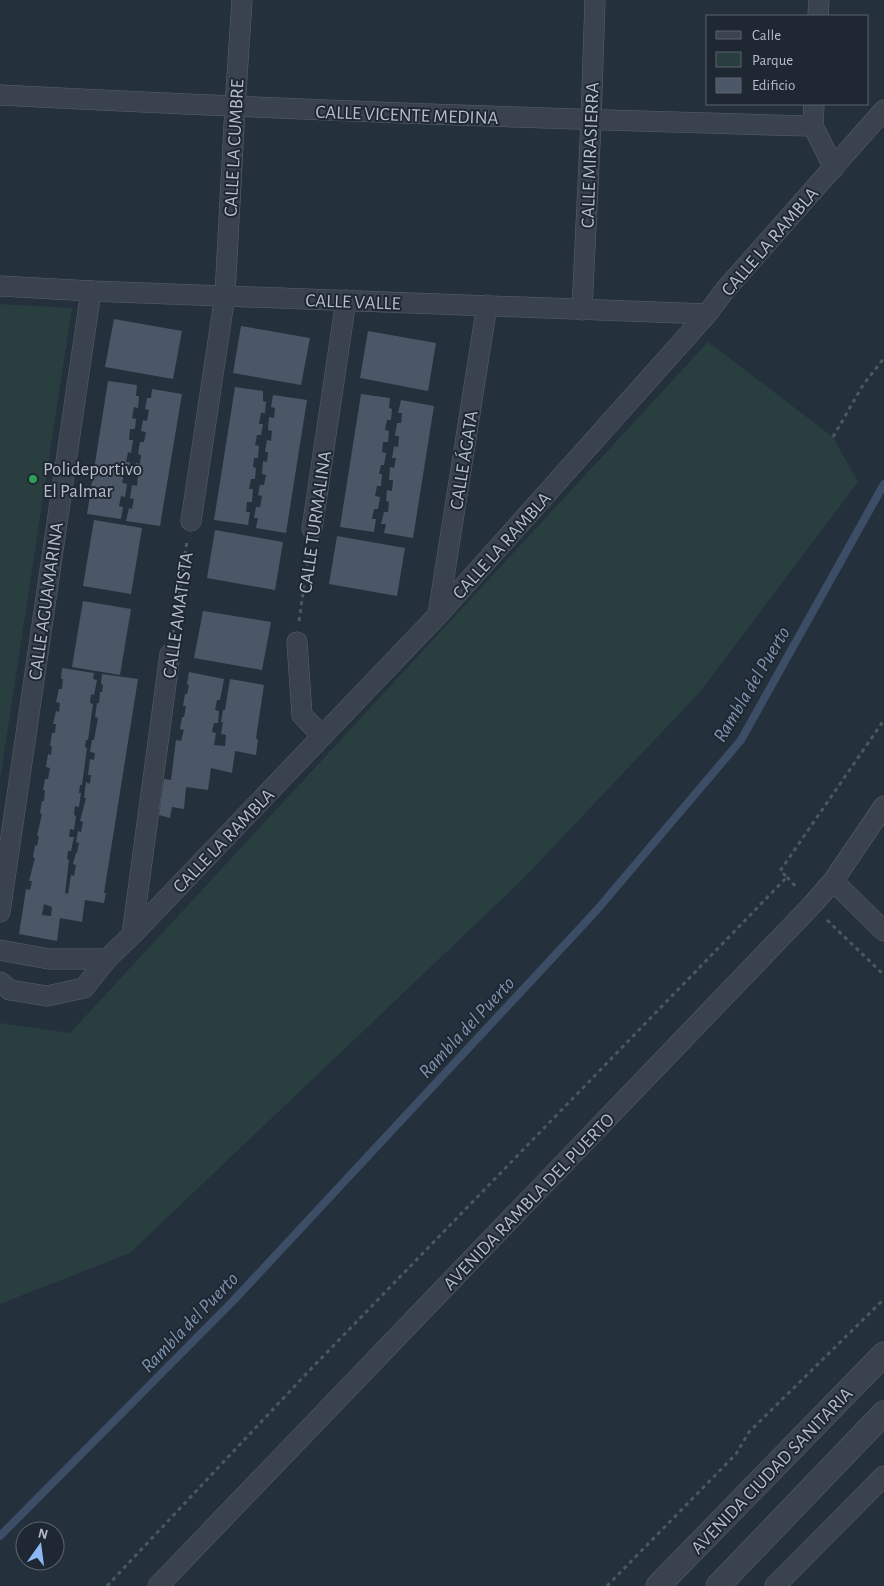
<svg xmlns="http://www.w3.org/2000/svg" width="884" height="1586" viewBox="0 0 884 1586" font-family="'Alegreya Sans',sans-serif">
	<rect width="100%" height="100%" fill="#25303d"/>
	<!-- green -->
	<g fill="#283e3f">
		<path d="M0 304 72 308 0 780Z"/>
		<path d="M708 342 833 437 858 482 700 692 521 881 130 1253 0 1304V1023L70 1033Z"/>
	</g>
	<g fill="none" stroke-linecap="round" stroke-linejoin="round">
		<!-- stream -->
		<path stroke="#3b4e66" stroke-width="8" d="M0 1536 234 1300 596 911 741 740 884 484"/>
	</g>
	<!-- building -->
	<g fill="#4b5766" fill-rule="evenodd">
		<path d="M114 319 182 331 173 379 105 367Z"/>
		<path d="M241 326 310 338 301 385 233 373Z"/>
		<path d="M368 331 436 343 428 391 360 378Z"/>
		<path d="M108 381 137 385 136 396H139L138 408 134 407 132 418 136 419 135 429H130L129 440H133L131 453 128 452 126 462H130L128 474 124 473 122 483 127 484 125 497 121 496 119 506 123 507 121 519 87 514Z"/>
		<path d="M235 387 263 391V401L266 402 265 413H261L259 424H263L261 435H257L255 445 259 446 258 458H254L253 467 256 468 255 479H251L249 489H253L252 502H247L246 512H250L248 525 214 520Z"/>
		<path d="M152 389 182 394 160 526 126 521 129 508 132 509 134 499 130 498 132 485 137 486 138 476 134 475 136 463 140 464 141 455 138 454 140 442H144L146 432 141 431 143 420 147 421 149 410 145 409 147 398H151Z"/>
		<path d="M361 394 390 398 389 408 392 409 391 420H387L385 430 389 431 388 442H383L382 452 386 453 384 465H381L379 474H382L381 486H377L375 496 380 497 378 509H374L372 519H376L374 532 340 527Z"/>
		<path d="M273 395 307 400 286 533 256 528 258 518H254L256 507H260L262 496 258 495 260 485H264L266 475 262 474 263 461 267 462 268 452H265L267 440 271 441 272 431 268 430 269 417 274 418 275 408 271 407Z"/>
		<path d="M401 400 434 406 413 538 384 533 386 524H381L384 512H388L389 502 386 501 387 490 392 491 393 480H389L390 467 394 468 396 458H392L394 446 398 447 399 436H395L397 423H401L402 413H398Z"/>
		<path d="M94 520 142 528 131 594 83 586Z"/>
		<path d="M215 530 283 542 275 590 207 578Z"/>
		<path d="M337 536 405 548 397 596 329 584Z"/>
		<path d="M83 601 131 609 120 675 72 667Z"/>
		<path d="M203 611 271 622 262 670 194 658Z"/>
		<path d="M62 668 94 673 93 679 97 680 94 695 91 694 90 703 93 704 88 740H86L85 747 87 748 82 785H80L79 793H81L79 807 75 806 74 815 76 816 74 830 70 829 69 837H74L71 851H68L67 859 69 860 65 893 68 894 71 875 74 876 76 865 73 864 76 853H77L79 843 76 842 78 831 81 832 83 822 80 821 86 798H84L86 782 90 784 91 775H88L90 759 94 760 95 753 90 752 92 740H94L98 718 95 717 97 703H99L100 692H102L103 685 101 684 102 674 138 679 104 893H106L104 903 85 900 82 922 60 918 57 941 19 934 26 889 30 890 32 881H29L35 858 33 857 35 845 37 846 39 836H37L42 814 40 813 42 801H44L45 790H43L45 779H48L50 768 46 767 48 754 51 755 52 746H50L52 733H55L56 724H53L56 711 59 712 60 703 56 702 59 689H62L63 679H61ZM44 904 52 907 51 916 42 915Z"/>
		<path d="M189 672 224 679 220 700H217L215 710 219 711 218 723H214L212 732 216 733 214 745 225 746 226 735 221 734 223 722H221L223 710H225L230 679 264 685 256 738 258 740 256 755 235 751 232 773 211 768 208 790 186 787 184 809 172 807 170 818 159 815 164 779 171 780 176 740 181 741 184 730 180 729 182 717H184L186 706H183L185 694H187L189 685 187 684Z"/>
	</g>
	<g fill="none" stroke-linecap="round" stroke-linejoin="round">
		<defs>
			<g id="minor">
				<path d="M818 16 819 0"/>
				<path d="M0 95C271 109 542 119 813 126"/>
				<path d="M814 104 813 126 834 168"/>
				<path d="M0 286 91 291 707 314"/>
				<path d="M582 310 591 121 595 0"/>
				<path d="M191 521 225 295 235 107 242 0"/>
				<path d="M312 529 346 300"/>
				<path d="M438 615 487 305"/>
				<path d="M297 642 302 715 322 736"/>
				<path d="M833 881 884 931"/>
				<path d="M0 912 91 291"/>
				<path d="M132 935 170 654"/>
				<path d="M0 950 49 959H107L84 988 47 996 10 990 0 982"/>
				<path d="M107 959 132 935 438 615 707 314 725 290 884 110"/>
				<path d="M158 1586 812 905 833 881 884 806"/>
				<path d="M775 1586 884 1476"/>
			</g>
			<g id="tertiary">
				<path d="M658 1586 884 1354"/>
				<path d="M718 1586 884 1413"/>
			</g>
		</defs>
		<!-- minor casing -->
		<use href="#minor" stroke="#57606b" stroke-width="21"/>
		<!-- tertiary casing -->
		<use href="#tertiary" stroke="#57606b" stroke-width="25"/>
		<!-- path -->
		<g stroke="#475b5d" stroke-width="3" stroke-dasharray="4 4" stroke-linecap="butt">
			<path d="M833 437 863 385 884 358"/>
			<path d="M299 621 309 551"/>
			<path d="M173 634 187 541"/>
			<path d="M787 877 797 888"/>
			<path d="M827 920 884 975"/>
			<path d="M107 1586 307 1373 787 877 780 871 884 720"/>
			<path d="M607 1586 736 1454 749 1432 884 1299"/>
		</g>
		<!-- minor -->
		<use href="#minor" stroke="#39424d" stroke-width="20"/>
		<!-- tertiary -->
		<use href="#tertiary" stroke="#39424d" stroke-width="24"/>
	</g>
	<!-- markers -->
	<circle fill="#2e9e5b" stroke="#1e2732" stroke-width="2" cx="33" cy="479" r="5"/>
	<g text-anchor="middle" stroke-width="4" stroke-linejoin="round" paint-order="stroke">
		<!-- street labels -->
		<g font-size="19" fill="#b5bdc8" stroke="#1e2732">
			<text transform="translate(407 114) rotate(2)" y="7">CALLE VICENTE MEDINA</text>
			<text transform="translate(233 148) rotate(-87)" y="7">CALLE LA CUMBRE</text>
			<text transform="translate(589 155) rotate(-88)" y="7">CALLE MIRASIERRA</text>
			<text transform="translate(769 241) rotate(-49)" y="7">CALLE LA RAMBLA</text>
			<text transform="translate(353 301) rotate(2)" y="7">CALLE VALLE</text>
			<text transform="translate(463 460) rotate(-81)" y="7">CALLE ÁGATA</text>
			<text transform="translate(314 522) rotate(-82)" y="7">CALLE TURMALINA</text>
			<text transform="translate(501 545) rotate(-48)" y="7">CALLE LA RAMBLA</text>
			<text transform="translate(45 601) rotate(-82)" y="7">CALLE AGUAMARINA</text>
			<text transform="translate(177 615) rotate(-82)" y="7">CALLE AMATISTA</text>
			<text transform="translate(223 840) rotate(-46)" y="7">CALLE LA RAMBLA</text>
			<text transform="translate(528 1201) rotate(-46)" y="7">AVENIDA RAMBLA DEL PUERTO</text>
			<text transform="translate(771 1470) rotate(-46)" y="7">AVENIDA CIUDAD SANITARIA</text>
		</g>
		<!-- poi labels -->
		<g font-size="19" fill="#b5bdc8" stroke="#1e2732" text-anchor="start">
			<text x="43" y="475">Polideportivo<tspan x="43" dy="22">El Palmar</tspan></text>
		</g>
		<!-- water labels -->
		<g font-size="20" font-style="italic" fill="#7d94af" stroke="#1e2732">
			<text transform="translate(751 684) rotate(-59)" y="7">Rambla del Puerto</text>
			<text transform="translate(466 1027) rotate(-47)" y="7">Rambla del Puerto</text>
			<text transform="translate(189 1322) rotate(-46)" y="7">Rambla del Puerto</text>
		</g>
	</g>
	<!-- legend -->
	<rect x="706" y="15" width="162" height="90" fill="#1e2732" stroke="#5a636e"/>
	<rect x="716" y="31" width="25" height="8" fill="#39424d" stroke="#5a636e"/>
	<text x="752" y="40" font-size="15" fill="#b5bdc8">Calle</text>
	<rect x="716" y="52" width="25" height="15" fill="#283e3f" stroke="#5a636e"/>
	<text x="752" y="65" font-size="15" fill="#b5bdc8">Parque</text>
	<rect x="716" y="78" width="25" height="15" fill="#4b5766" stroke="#5a636e"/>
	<text x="752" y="90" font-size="15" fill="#b5bdc8">Edificio</text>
	<!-- north arrow -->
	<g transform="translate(40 1546) rotate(14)"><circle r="24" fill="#1e2732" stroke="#5a636e"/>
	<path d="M0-4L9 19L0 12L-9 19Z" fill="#8eb9f4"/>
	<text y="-8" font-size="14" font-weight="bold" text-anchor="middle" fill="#b5bdc8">N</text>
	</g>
</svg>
